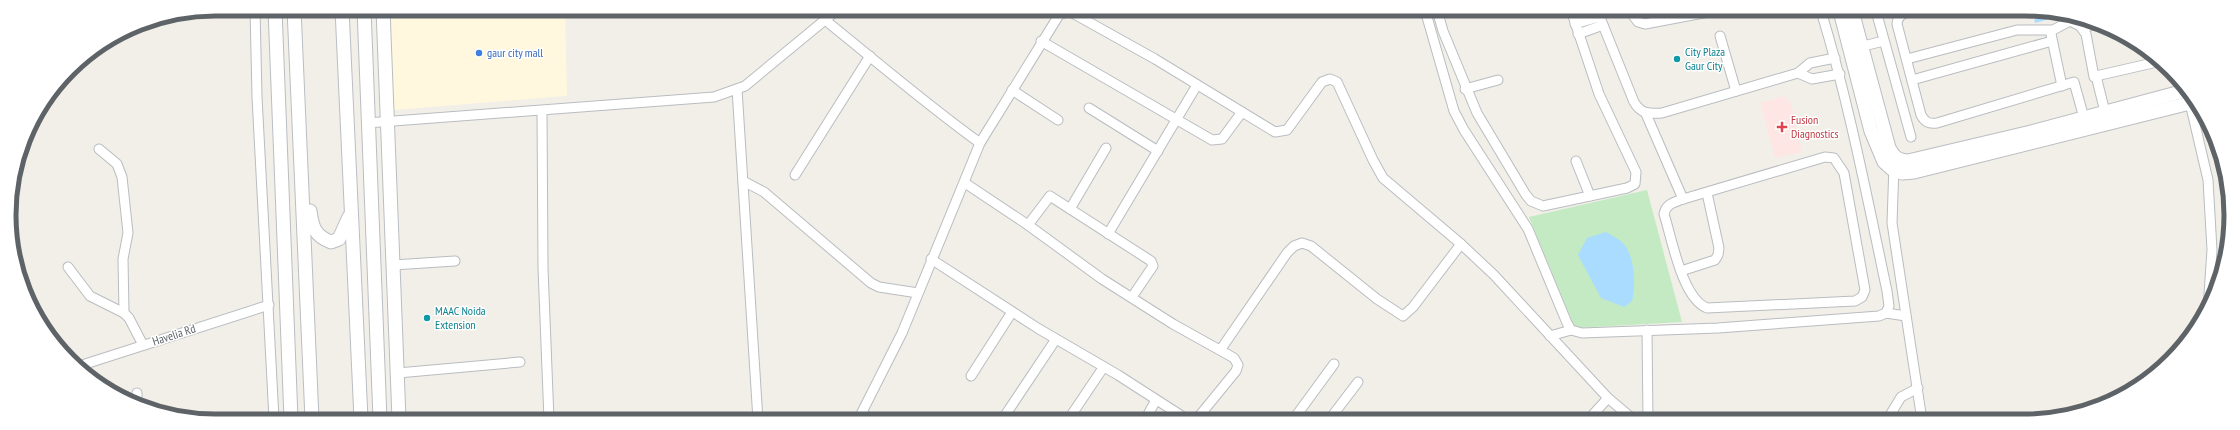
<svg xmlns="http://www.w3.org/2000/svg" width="2240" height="430" viewBox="0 0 2240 430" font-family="'PT Sans Narrow',sans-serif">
	<rect width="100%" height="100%" fill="#f1efe7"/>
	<!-- commercial -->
	<path fill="#fff7de" d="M389 9H565L567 96 394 110Z"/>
	<!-- medical -->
	<path fill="#fee6e4" d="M1783 96 1791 103 1802 152 1775 158 1760 103Z"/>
	<!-- green -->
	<path fill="#c3eac2" d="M1647 190 1682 322 1575 328 1529 217Z"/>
	<!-- water -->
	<g fill="#a9dcff">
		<path d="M2033 11H2052L2063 15 2035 23Z"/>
		<path d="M1606 232C1611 235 1617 238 1622 242 1635 255 1636 285 1632 301L1624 307 1601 298 1578 255 1587 238Z"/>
	</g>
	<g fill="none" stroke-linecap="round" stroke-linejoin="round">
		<defs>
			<g id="street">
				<path d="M255 9 257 97 274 419"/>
				<path d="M1425 10 1454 111 1464 130 1528 229 1567 323 1571 330 1582 333 1718 328 1879 316 1886 313 1889 306 1887 291C1867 197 1849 103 1821 11"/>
				<path d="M1437 10 1443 31 1477 113 1526 195 1531 201 1543 206 1627 188 1635 184 1636 172 1599 94 1571 10"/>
				<path d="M1597 10 1634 102C1641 114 1649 114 1662 113L1798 73 1810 63 1835 58"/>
				<path d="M1629 10 1638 22 1645 24 1719 10"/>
				<path d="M1876 11 1911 137"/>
				<path d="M1915 11C1906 13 1898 13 1897 24L1921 115C1925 122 1928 124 1937 123L2074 82 2084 118"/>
				<path d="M2069 17 2070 21 2080 26 2086 34 2094 77 2096 76 2105 112"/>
				<path d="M825 20C876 61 926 104 980 143"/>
				<path d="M1575 24 1599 17"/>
				<path d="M2082 28 2094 25"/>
				<path d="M1578 34 1603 25"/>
				<path d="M2051 34 2062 86"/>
				<path d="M1720 36 1736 91"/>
				<path d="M1041 41 1212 140 1222 139 1242 112"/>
				<path d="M1863 46 1884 41"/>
				<path d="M1907 59 2017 30H2053L2070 21"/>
				<path d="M1798 73 1812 79 1840 74"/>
				<path d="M2096 76 2157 62"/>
				<path d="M1912 80 2052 41"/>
				<path d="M737 89 758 420"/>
				<path d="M1465 89 1498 80"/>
				<path d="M1012 90 1058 120"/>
				<path d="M2190 103 2208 180 2212 250 2208 309"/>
				<path d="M1089 108 1158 151"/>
				<path d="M542 111 543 268 549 420"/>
				<path d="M1646 114 1683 199"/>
				<path d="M367 123 714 97 745 86 837 10"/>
				<path d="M99 149 117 164 122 177 128 233 123 259 124 313"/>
				<path d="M1825 157 1834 158 1844 173 1865 290 1862 297 1855 301 1707 308C1682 298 1672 239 1664 214 1666 205 1672 203 1680 200Z"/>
				<path d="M1576 161 1590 196"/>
				<path d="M1894 165 1892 223 1922 420"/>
				<path d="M795 175 870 56"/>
				<path d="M743 181 764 192 871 283 879 287 918 293"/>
				<path d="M965 183 1028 225 1102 279 1173 324 1234 358 1238 365 1236 371 1196 420"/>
				<path d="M1070 209 1106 148"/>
				<path d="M1028 225 1050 196 1151 261 1153 266 1132 297"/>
				<path d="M1108 234 1197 85"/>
				<path d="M931 259 1039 329 1118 375 1188 420"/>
				<path d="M393 265 455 261"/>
				<path d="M68 267 90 296 124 313 129 318 143 345"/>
				<path d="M1681 271 1715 260 1718 255 1719 248 1707 193"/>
				<path d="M1886 313 1906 316"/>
				<path d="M1647 330 1648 420"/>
				<path d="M1550 336 1571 330"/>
				<path d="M1221 349 1287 253 1294 246 1302 243 1311 246 1377 299 1403 316 1413 307 1461 244"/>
				<path d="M79 366 269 305"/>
				<path d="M398 373 520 362"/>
				<path d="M971 376 1012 312"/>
				<path d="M137 402V393"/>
				<path d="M863 413 871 420"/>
				<path d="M858 420 902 333 980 143 1059 15 1069 11 1155 59 1275 132 1287 130 1322 82 1330 79 1337 82 1373 160 1383 178 1461 244 1494 275 1608 398 1634 420"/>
				<path d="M1002 420 1056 339"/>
				<path d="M1068 420 1103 368"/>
				<path d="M1145 420 1156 400"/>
				<path d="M1293 420 1334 364"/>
				<path d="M1329 420 1358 382"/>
				<path d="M1588 420 1608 398"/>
				<path d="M1887 420 1901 397 1918 388"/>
			</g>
			<g id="secondary">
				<path d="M275 9 291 419"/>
				<path d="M294 9 312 419"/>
				<path d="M342 9 361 419"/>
				<path d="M364 9 380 419"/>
				<path d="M383 9 399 419"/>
				<path d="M1840 11 1871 131 1884 162 1893 170 1902 173 1914 172 2194 102"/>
				<path d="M1852 11 1889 148C1894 157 1897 160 1908 161L2031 132 2188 90"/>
				<path d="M310 211C312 227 315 236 331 242L339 239 349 217"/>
			</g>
		</defs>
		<!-- street casing -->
		<use href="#street" stroke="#b9bdc1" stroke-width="11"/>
		<!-- secondary casing -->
		<use href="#secondary" stroke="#babec3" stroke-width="15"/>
		<!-- street -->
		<use href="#street" stroke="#fff" stroke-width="9"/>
		<!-- secondary -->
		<use href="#secondary" stroke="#fff" stroke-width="13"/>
	</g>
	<!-- markers -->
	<circle fill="#3f7fe0" stroke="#fff" stroke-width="1.5" cx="479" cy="53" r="4"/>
	<g fill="#0f9aa8" stroke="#fff" stroke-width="1.5">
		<circle cx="1677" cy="59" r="4"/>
		<circle cx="427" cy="318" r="4"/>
	</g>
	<path fill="#e0444e" stroke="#fff" stroke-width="1.5" d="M1780 121h4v4h4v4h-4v4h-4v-4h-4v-4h4z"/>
	<g text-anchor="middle" stroke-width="3" stroke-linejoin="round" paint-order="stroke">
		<!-- culture labels -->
		<g font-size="12" fill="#0d838f" stroke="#fff" text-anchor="start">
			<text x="1685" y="56">City Plaza<tspan x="1685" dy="14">Gaur City</tspan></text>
			<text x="435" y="315">MAAC Noida<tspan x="435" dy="14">Extension</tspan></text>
		</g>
		<!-- shop labels -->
		<g font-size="12" fill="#366cbe" stroke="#fff" text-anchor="start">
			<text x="487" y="57">gaur city mall</text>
		</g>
		<!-- health labels -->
		<g font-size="12" fill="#be3a42" stroke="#fff" text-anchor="start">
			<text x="1791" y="124">Fusion<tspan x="1791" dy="14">Diagnostics</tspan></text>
		</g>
		<!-- street labels -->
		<g font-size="12" fill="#5e6368" stroke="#fff">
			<text transform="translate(174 335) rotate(-18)" y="4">Havelia Rd</text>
		</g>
	</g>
	<!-- crop -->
	<path d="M0 0H2240V430H0ZM215 16H2025A199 199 0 0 1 2224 215V215A199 199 0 0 1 2025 414H215A199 199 0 0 1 16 215V215A199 199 0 0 1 215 16Z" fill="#fff" fill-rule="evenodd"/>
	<path fill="none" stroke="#5e6368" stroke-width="5" d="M215 16H2025A199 199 0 0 1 2224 215V215A199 199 0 0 1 2025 414H215A199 199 0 0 1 16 215V215A199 199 0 0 1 215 16Z"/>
</svg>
